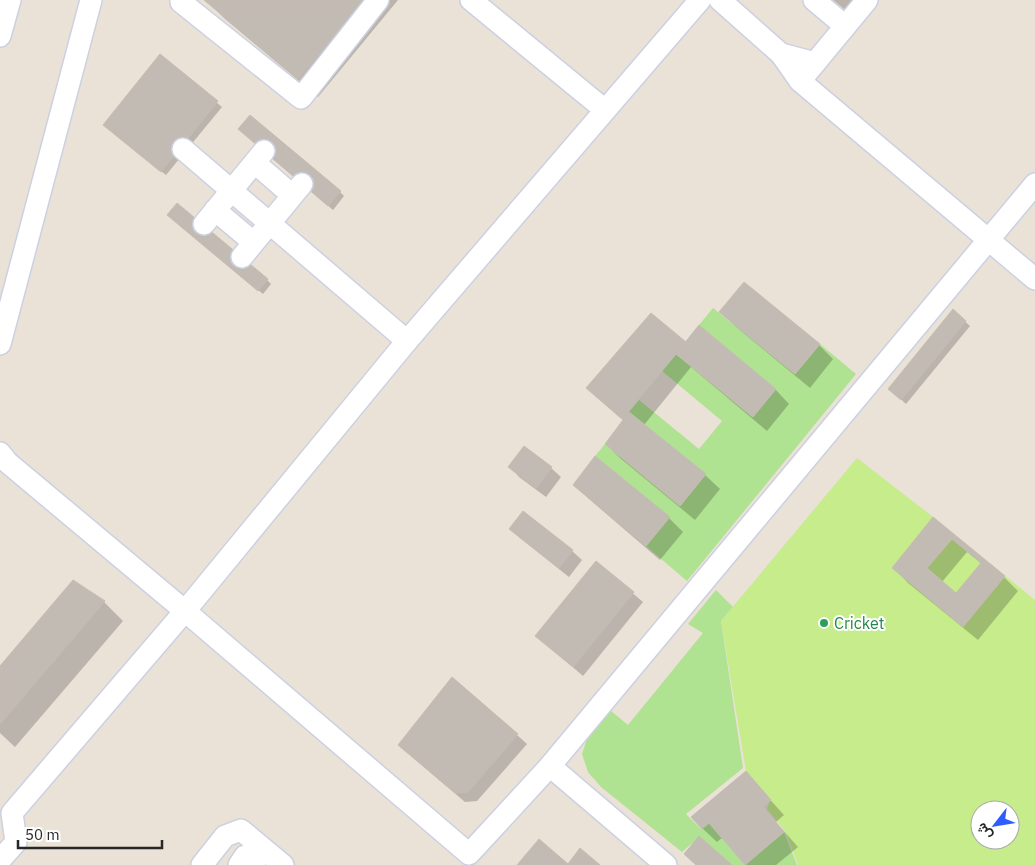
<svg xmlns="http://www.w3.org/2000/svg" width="1035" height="865" viewBox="0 0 1035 865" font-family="'IBM Plex Sans',Vazirmatn,sans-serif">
	<rect width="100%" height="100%" fill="#eae1d7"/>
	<!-- green -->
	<g fill="#afe391">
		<path d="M713 308 795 374 820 344 856 374 687 581 646 546 669 517 595 456 605 444 680 506 706 474 629 412 639 400 699 449 722 421 662 371 676 354 752 417 776 389 699 325Z"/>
		<path d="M716 590 733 607 721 621 743 768 686 814 701 829 709 823 745 865H732L699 837 682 852 601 787 588 772 582 754 588 736 611 711 628 725 703 633 688 624Z"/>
		<path d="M784 832 797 865H745Z"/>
	</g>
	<!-- pitch -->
	<path fill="#c6ec8c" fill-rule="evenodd" d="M857 458 933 517 1035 600V865H798L785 831 767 809 770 800 746 771 721 621ZM980 810H1010V840H980Z"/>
	<!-- shadow -->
	<g fill="#0003" fill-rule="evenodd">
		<path d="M206 0H398L318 97 224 18Z"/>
		<path d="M833 0H860L849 13Z"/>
		<path d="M160 56 222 107 166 175 109 129Z"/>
		<path d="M244 133 340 192 344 196 333 210Z"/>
		<path d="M173 219 267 280 271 284 263 294Z"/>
		<path d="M953 311 970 326 906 404 894 393Z"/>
		<path d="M721 312 819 345 833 359 810 388 735 326Z"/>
		<path d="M686 344 775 389 789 404 767 431 691 367 644 425 705 475 720 489 695 520 620 458 606 444 623 420 588 388Z"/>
		<path d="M510 467 551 468 561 477 546 497 519 477Z"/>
		<path d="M574 485 669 518 683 532 660 560 589 499Z"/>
		<path d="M933 519 1004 577 1018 591 978 640 908 583 894 568ZM967 552 982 564 956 594 942 582Z"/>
		<path d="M511 529 572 551 582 560 569 577 520 538Z"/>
		<path d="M597 563 643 602 583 676 537 636Z"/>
		<path d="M104 602 123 621 15 747 0 733V668Z"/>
		<path d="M517 735 527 744 477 801 465 802 409 754Z"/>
		<path d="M746 773 784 815 776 822 798 847 776 865H746L723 837 717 842 702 828Z"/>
	</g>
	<!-- building -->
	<g fill="#c2bbb4" stroke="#c5bdb1" fill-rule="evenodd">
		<path d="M204 0H364L298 79Z"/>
		<path d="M160 54 218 101 161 172 103 125Z"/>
		<path d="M250 115 341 191 328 206 238 129Z"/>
		<path d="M177 203 268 279 258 291 167 215Z"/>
		<path d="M744 282 820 344 795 374 719 312Z"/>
		<path d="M953 309 966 321 901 400 888 389Z"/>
		<path d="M651 313 686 342 622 419 586 388Z"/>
		<path d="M699 325 776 389 753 417 676 354Z"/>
		<path d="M629 412 706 474 680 506 605 444Z"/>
		<path d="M524 446 552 467 536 488 508 467Z"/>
		<path d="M595 456 670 517 646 546 573 485Z"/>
		<path d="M523 511 573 550 559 568 509 529Z"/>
		<path d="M933 517 1005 576 963 627 892 568ZM952 539 981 563 956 593 927 568Z"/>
		<path d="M596 561 634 592 573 667 535 636Z"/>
		<path d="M73 580 105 601 0 724V666Z"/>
		<path d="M452 677 518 734 468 792 455 793 398 745Z"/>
		<path d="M746 771 771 800 763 807 784 832 745 865 709 823 702 829 691 817Z"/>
		<path d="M699 836 732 865H696L684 854Z"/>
		<path d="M539 839 568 864 580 848 600 865H517Z"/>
	</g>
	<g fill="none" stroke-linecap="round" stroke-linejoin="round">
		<defs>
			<g id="minor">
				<path d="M183 0 181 2 301 98 378 0"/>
				<path d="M471 0 605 110"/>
				<path d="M720 0 781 54"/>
				<path d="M814 0 845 26"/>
				<path d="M867 0 800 81 1035 279"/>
				<path d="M0 36 10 0"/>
				<path d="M800 81 781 54 815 63"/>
				<path d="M183 149 407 341"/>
				<path d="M255 163 292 195"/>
				<path d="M215 210 253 242"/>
				<path d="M204 224 264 151"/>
				<path d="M242 257 302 184"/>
				<path d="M0 344 91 0"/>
				<path d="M0 453 7 462 185 611 407 341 700 0"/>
				<path d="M550 766 666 865"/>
				<path d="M0 860 16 842 12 813 185 611 469 854 550 766 1035 184"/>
				<path d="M202 865 225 836 241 830 283 865"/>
				<path d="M239 865 245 856 255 865"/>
			</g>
		</defs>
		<!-- minor casing -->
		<use href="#minor" stroke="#ccd1e1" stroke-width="24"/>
		<!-- minor -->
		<use href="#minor" stroke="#fff" stroke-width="21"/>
	</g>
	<!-- markers -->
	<circle fill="#2e9e5b" stroke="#fff" stroke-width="2" cx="824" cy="623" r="5"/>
	<g text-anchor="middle" stroke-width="4" stroke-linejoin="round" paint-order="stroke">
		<!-- leisure labels -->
		<g font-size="16" fill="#27864d" stroke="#fff" text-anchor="start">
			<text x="834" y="629">Cricket</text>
		</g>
	</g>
	<!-- north arrow -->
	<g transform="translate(995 825) rotate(239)"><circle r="24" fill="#ffffff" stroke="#a9a9a9"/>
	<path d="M0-4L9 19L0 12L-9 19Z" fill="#2f5cff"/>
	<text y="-8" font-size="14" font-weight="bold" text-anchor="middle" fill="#272727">ش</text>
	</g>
	<!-- scale -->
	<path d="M18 840v8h144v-8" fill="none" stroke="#272727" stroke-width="2.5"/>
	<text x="25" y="840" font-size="15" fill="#272727" stroke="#ffffff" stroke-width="4" paint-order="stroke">50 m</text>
</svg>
